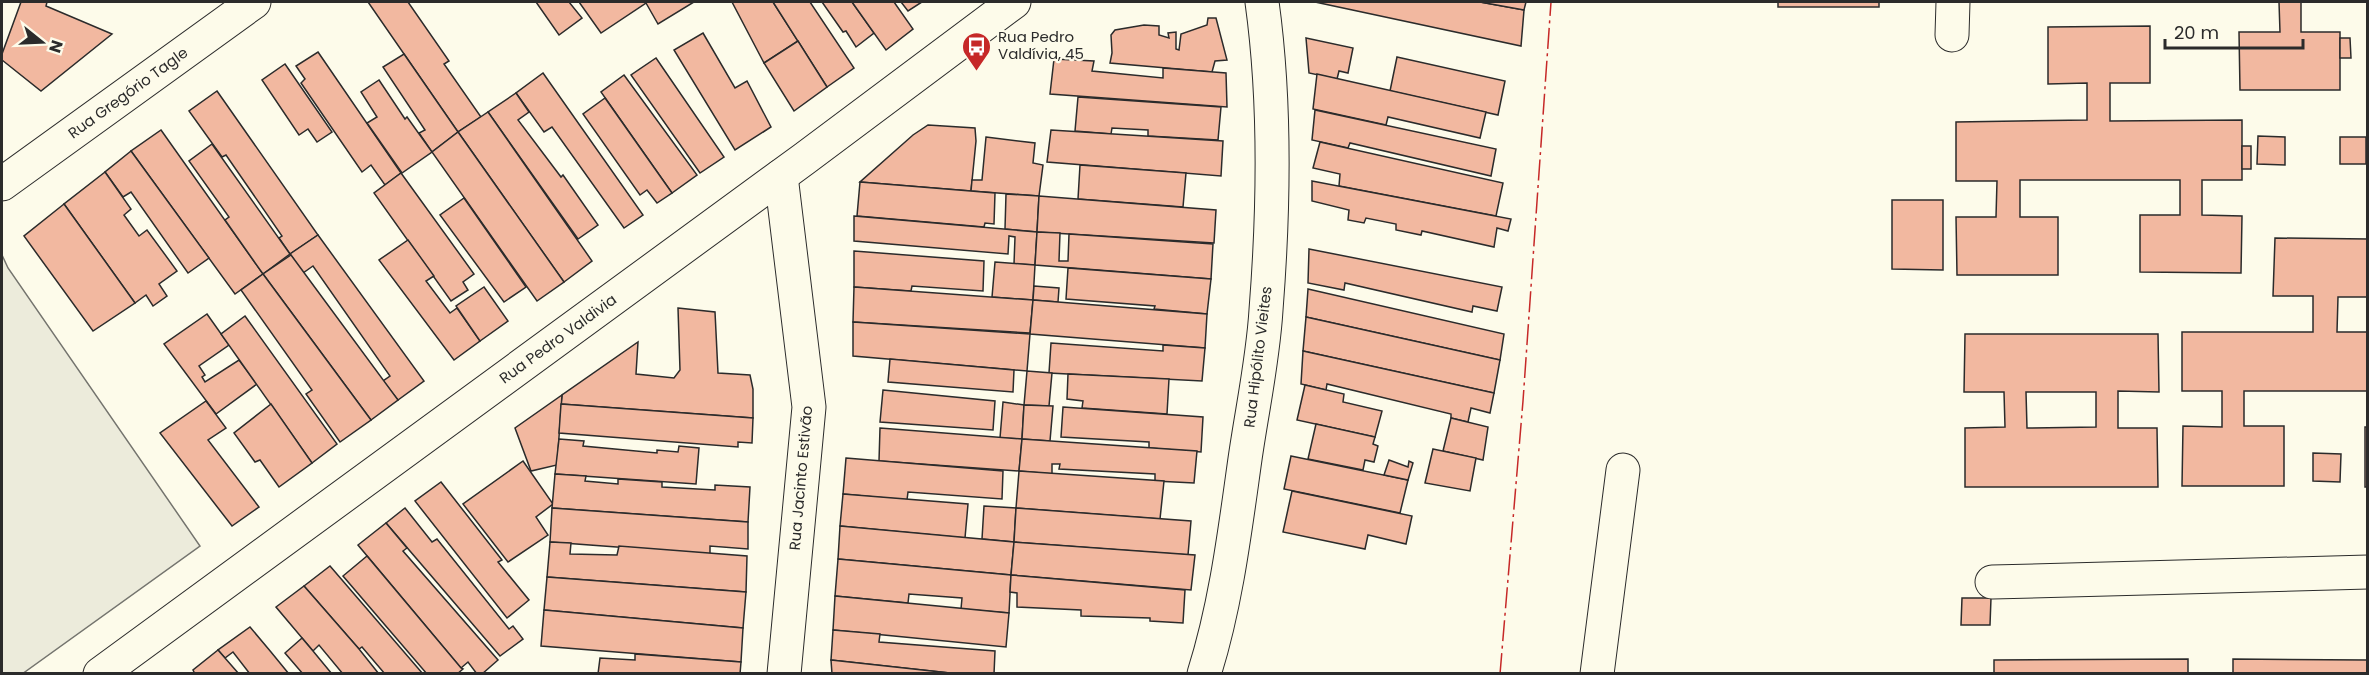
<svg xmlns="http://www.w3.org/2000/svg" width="2369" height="675" viewBox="0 0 2369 675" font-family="Poppins,sans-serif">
	<rect width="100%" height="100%" fill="#fdfbea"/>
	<!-- green -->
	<path fill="#ecebdb" stroke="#74746e" stroke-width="1.5" d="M2 255 8 268 200 546 22 674 2 673Z"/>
	<!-- building -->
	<g fill="#f2b8a0" stroke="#2b2b2b" stroke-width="1.5" fill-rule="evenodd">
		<path d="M21 2H47L46 6 112 34 41 91 2 60V54Z"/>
		<path d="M368 2H408L449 61 444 64 481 117 458 132Z"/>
		<path d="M536 2H569L582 18 559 35Z"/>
		<path d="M579 2H644L646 3 601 33Z"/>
		<path d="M647 2H694L658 24 646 3Z"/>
		<path d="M732 2H773L798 41 764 63Z"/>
		<path d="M773 2H810L854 68 827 87Z"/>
		<path d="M822 2H852L874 33 856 47 846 31 843 32Z"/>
		<path d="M852 2H894L913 29 886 50Z"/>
		<path d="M901 2H922L908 11Z"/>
		<path d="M1315 2H1480L1524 10 1521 46Z"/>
		<path d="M1480 2H1526L1524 10Z"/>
		<rect x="1778" y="2" width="101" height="5"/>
		<path d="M2279 2H2301V32H2340V90H2240L2239 32H2280Z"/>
		<path d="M1208 18H1216L1227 60 1215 61 1212 72 1110 63 1112 53 1111 35 1115 30 1144 25 1159 26V35L1169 38 1168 33 1176 32V49L1179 50 1181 34 1207 25Z"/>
		<path d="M2150 26V83H2110V121L2242 120V180H2202V215L2242 216 2241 273 2140 272V215H2180V180H2020V217H2058V275H1957L1956 217H1996L1997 181H1956V122L2087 120V83L2048 84V27Z"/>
		<path d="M703 33 735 88 747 81 771 127 735 150 674 50Z"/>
		<path d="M1306 38 1353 48 1348 73 1339 71 1337 79 1309 73Z"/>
		<path d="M2340 38H2350L2351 58H2340Z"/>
		<path d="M798 41 827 87 794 111 764 63Z"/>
		<path d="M318 52 401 173 385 185 371 165 362 172 301 83 305 79 296 66Z"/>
		<path d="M404 54 458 132 432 152 419 133 425 130 383 67Z"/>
		<path d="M1397 57 1505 81 1498 115 1390 91Z"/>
		<path d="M656 58 724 157 700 173 631 75Z"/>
		<path d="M1054 59 1094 61 1092 71 1163 78V68L1226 73 1227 107 1050 94Z"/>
		<path d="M285 64 332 132 317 142 308 129 299 135 262 80Z"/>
		<path d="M543 73 643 215 624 228 552 127 544 132 516 93Z"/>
		<path d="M1317 74 1486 112 1480 138 1388 117 1386 125 1313 109Z"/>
		<path d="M624 75 697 175 672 193 601 92Z"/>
		<path d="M379 80 405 119 407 117 432 152 402 173 367 123 377 117 361 92Z"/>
		<path d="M217 91 318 235 290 254 279 238 282 236 226 155 222 157 189 111Z"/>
		<path d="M516 93 529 112 518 120 561 177 563 175 598 225 578 239 488 112Z"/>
		<path d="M1078 97 1221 107 1218 140 1148 136V130L1112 128 1111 134 1075 131Z"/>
		<path d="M605 98 672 193 657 203 647 190 640 195 583 114Z"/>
		<path d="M1315 110 1496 149 1491 176 1350 143 1348 148 1312 140Z"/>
		<path d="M488 112 592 261 564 282 458 132Z"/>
		<path d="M928 125 975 128 976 141 971 191 860 182 913 135Z"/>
		<path d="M161 130 263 274 235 294 131 151Z"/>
		<path d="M1051 130 1223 141 1221 176 1047 162Z"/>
		<path d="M458 132 564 282 537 301 432 152Z"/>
		<path d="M2258 136 2285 137V165L2257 164Z"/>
		<path d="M986 137 1035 143 1033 163 1043 165 1039 196 971 191 972 180H982Z"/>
		<rect x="2340" y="137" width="26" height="27"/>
		<path d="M1320 142 1503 183 1496 216 1339 186 1340 174 1313 168Z"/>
		<path d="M212 144 290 254 263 274 225 220 229 217 189 161Z"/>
		<rect x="2242" y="146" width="9" height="23"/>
		<path d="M131 151 209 258 188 273 131 192 123 197 105 172Z"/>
		<path d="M1080 165 1186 173 1183 207 1078 199Z"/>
		<path d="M105 172 131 209 124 215 139 236 147 230 177 271 159 284 167 296 153 306 146 295 135 303 64 204Z"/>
		<path d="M401 173 474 274 463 282 468 290 451 301 374 193Z"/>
		<path d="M1312 181 1511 219 1508 231 1497 228 1494 247 1422 231 1421 235 1396 230V224L1366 218 1364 223 1348 220 1349 210 1312 201Z"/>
		<path d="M860 182 995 193 994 224 985 223 984 227 857 216Z"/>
		<path d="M1006 194 1039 196 1037 232 1005 229Z"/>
		<path d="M1039 196 1216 210 1214 243 1037 232Z"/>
		<path d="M464 198 526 287 504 302 440 215Z"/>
		<path d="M1892 200H1943V270L1892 269Z"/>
		<path d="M64 204 135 303 93 331 24 236Z"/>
		<path d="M854 216 1037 232 1035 265 1014 264 1015 237 1009 236 1008 254 854 241Z"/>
		<path d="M1037 232 1060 233 1059 261H1068L1069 234 1213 244 1211 279 1035 265Z"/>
		<path d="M318 235 424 381 398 400 383 381 390 376 313 266 303 273 290 254Z"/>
		<path d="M2275 238 2368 239V297H2338L2337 332H2368V391H2244V426H2284V486H2182L2183 426 2222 427V391H2182V332H2313V296H2273Z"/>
		<path d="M408 240 434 276 426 281 450 313 457 308 480 341 454 360 379 260Z"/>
		<path d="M1309 249 1502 287 1497 311 1473 306 1472 312 1345 283 1344 290 1308 283Z"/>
		<path d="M854 251 984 261 983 291 912 286 911 291 854 287Z"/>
		<path d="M291 255 398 400 371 420 263 274Z"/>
		<path d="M995 262 1035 265 1033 300 992 297Z"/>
		<path d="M1068 268 1211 279 1207 314 1154 309 1155 306 1066 299Z"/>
		<path d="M263 274 371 420 340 442 306 394 312 390 241 290Z"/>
		<path d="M1034 286 1059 288 1058 302 1033 300Z"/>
		<path d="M484 287 508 321 480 341 456 306Z"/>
		<path d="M854 287 1033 300 1030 333 853 322Z"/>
		<path d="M1308 289 1504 334 1500 360 1306 317Z"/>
		<path d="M1033 300 1207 314 1205 348 1030 334Z"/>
		<path d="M678 308 715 312 718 373 750 375 753 389V418L561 404 562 395 638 342 636 374 674 378 680 370Z"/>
		<path d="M207 314 229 345 199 366 205 375 202 377 205 382 239 360 257 384 216 414 164 344Z"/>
		<path d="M245 316 337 444 312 463 221 334Z"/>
		<path d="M1306 317 1500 360 1494 393 1303 351Z"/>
		<path d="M853 322 1030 334 1027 371 853 356Z"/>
		<path d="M1965 334H2158L2159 392 2118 391V428H2157L2158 487H1965V428L2005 427 2004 392H1964ZM2026 392H2096V427L2027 428Z"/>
		<path d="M1051 343 1163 351V345L1205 348 1202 381 1049 373Z"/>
		<path d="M1303 351 1494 393 1490 413 1471 408 1468 422 1451 418V414L1327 384 1326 390 1301 384Z"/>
		<path d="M890 359 1014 370 1013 392 888 382Z"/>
		<path d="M1027 371 1052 373 1049 406 1024 405Z"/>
		<path d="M1068 374 1169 379 1167 414 1082 408 1083 401 1067 399Z"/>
		<path d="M1305 385 1344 394 1343 402 1382 411 1375 437 1297 420Z"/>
		<path d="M883 390 995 401 993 430 880 422Z"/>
		<path d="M562 395 557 465 531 471 515 428Z"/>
		<path d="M206 401 226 428 208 440 259 507 232 526 160 433Z"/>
		<path d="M1003 402 1024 405 1022 439 1000 438Z"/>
		<path d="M271 404 312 463 279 487 260 460 255 462 234 433Z"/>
		<path d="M561 404 753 418 752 443 738 442V447L559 433Z"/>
		<path d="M1024 405 1053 406 1050 441 1022 439Z"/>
		<path d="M1063 407 1203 417 1201 452 1149 448V442L1061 437Z"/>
		<path d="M1451 418 1488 427 1483 460 1443 451Z"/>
		<path d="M1316 424 1375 437 1373 444 1378 446 1374 462 1365 460 1363 470 1308 459Z"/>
		<rect x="2365" y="427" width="3" height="60"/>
		<path d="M880 428 1022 439 1019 471 879 461Z"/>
		<path d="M559 439 584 441 583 446 657 453V450L678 452 679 446 699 448 696 484 555 474Z"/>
		<path d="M1022 439 1197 451 1194 483 1155 481V474L1059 469 1060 464H1052V474L1019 471Z"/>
		<path d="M1433 449 1476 458 1470 491 1425 483Z"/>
		<path d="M2313 453 2341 454 2340 482 2313 481Z"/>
		<path d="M1291 456 1408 480 1400 513 1284 489Z"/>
		<path d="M846 458 1003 471 1002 499 908 492 907 500 843 494Z"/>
		<path d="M1389 460 1408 467 1409 461 1413 463 1408 480 1384 475Z"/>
		<path d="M523 461 553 504 536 517 548 535 508 562 463 504Z"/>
		<path d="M1019 471 1164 481 1160 519 1016 508Z"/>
		<path d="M555 474 586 476 585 481 618 484V479L662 482V487L715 490V485L750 487 748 522 552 508Z"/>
		<path d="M441 482 502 560 498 562 529 600 507 618 415 501Z"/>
		<path d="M1292 491 1412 516 1406 544 1368 535 1365 549 1283 532Z"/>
		<path d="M843 494 968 504 965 538 840 526Z"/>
		<path d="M984 506 1016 508 1014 542 982 539Z"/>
		<path d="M405 508 432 542 437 539 509 629 513 626 523 639 500 656 386 523Z"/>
		<path d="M552 508 748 522V549L710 546V554L550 542Z"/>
		<path d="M1016 508 1191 521 1188 555 1014 542Z"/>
		<path d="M386 523 407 548 403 551 498 660 482 674H477L468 662 461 668 358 545Z"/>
		<path d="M840 526 1014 542 1011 575 838 559Z"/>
		<path d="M550 542 571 543 570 554 617 555 619 546 747 556 746 592 547 577Z"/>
		<path d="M1014 542 1195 555 1191 590 1011 575Z"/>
		<path d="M367 556 461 668 463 669 457 674H427L343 576Z"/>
		<path d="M838 559 1011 575 1009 613 961 609 962 598 909 594 908 603 835 596Z"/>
		<path d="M330 566 423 674H385L362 647 359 649 304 586Z"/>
		<path d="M1011 575 1185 590 1183 623 1150 621V618L1081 616V610L1017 607V593L1010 592Z"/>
		<path d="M547 577 746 592 743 628 544 610Z"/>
		<path d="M304 586 359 649 379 674H343L319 645 313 651 276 607Z"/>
		<path d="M835 596 1009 613 1006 647 833 630Z"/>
		<path d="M1962 598H1991L1990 625H1961Z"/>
		<path d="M544 610 743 628 741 662 541 646Z"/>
		<path d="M250 627 271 652 289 674H250L233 652 225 658 218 650Z"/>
		<path d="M833 630 880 634 879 642 995 651 994 674H959L831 660Z"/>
		<path d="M302 638 313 651 332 674H303L285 653Z"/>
		<path d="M218 650 239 674H195L193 670Z"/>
		<path d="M635 654 741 662 740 674H598L600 658 635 660Z"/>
		<path d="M2188 659V674H1994V660Z"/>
		<path d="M2233 659 2368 660V674H2233Z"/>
		<path d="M831 660 959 674H832Z"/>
	</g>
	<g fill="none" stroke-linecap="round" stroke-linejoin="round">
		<defs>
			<g id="minor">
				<path d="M1952 35 1953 2"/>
				<path d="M781 176 809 407 784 674"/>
				<path d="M2 184 254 2"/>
				<path d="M1992 582 2368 572"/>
				<path d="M100 674 804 159 1014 2"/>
				<path d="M1204 674C1226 605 1235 530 1245 459 1252 410 1263 360 1266 310 1274 208 1276 103 1262 2"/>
				<path d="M1597 674 1623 470"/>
			</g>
		</defs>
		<!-- minor casing -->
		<use href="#minor" stroke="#2b2b2b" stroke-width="35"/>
		<!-- minor -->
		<use href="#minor" stroke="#fdfbea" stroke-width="33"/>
		<!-- power -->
		<path stroke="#c62828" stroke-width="1.5" stroke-dasharray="21 4.5 3 4.5" stroke-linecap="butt" d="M1500 674 1523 401 1551 2"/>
	</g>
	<!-- icons -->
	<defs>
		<symbol id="bus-pin" viewBox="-11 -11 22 30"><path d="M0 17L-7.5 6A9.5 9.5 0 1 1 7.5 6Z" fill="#c62828" stroke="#fdfbea"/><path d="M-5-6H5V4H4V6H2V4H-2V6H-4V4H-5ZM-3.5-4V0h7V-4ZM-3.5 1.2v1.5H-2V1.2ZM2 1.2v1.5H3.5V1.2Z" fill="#fff"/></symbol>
	</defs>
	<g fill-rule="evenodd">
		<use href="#bus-pin" x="960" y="30" width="33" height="45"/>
	</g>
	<g text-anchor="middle" stroke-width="4.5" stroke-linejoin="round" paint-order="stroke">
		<!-- poi labels -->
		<g font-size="15" fill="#2b2b2b" stroke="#fdfbea" text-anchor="start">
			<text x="998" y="42">Rua Pedro<tspan x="998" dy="17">Valdívia, 45</tspan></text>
		</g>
		<!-- street labels -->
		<g font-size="15" fill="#2b2b2b" stroke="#fdfbea">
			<text transform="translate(128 93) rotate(-36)" y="5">Rua Gregório Tagle</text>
			<text transform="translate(558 339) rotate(-36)" y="5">Rua Pedro Valdivia</text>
			<text transform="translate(1258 357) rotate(-83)" y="5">Rua Hipólito Vieites</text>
			<text transform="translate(801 478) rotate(-85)" y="5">Rua Jacinto Estivão</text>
		</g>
	</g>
	<!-- border -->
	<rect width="2369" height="675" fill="none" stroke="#2b2b2b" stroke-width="6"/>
	<!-- north arrow -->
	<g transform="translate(42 42) rotate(108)" stroke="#fdfbea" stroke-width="4.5" paint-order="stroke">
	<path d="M0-4.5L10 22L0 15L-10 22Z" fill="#2b2b2b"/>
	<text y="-9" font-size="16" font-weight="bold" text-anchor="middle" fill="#2b2b2b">N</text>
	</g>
	<!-- scale -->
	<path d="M2165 39v9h138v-9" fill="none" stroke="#2b2b2b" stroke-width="3"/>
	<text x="2174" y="39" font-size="18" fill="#2b2b2b" stroke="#fdfbea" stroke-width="4.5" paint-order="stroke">20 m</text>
</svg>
